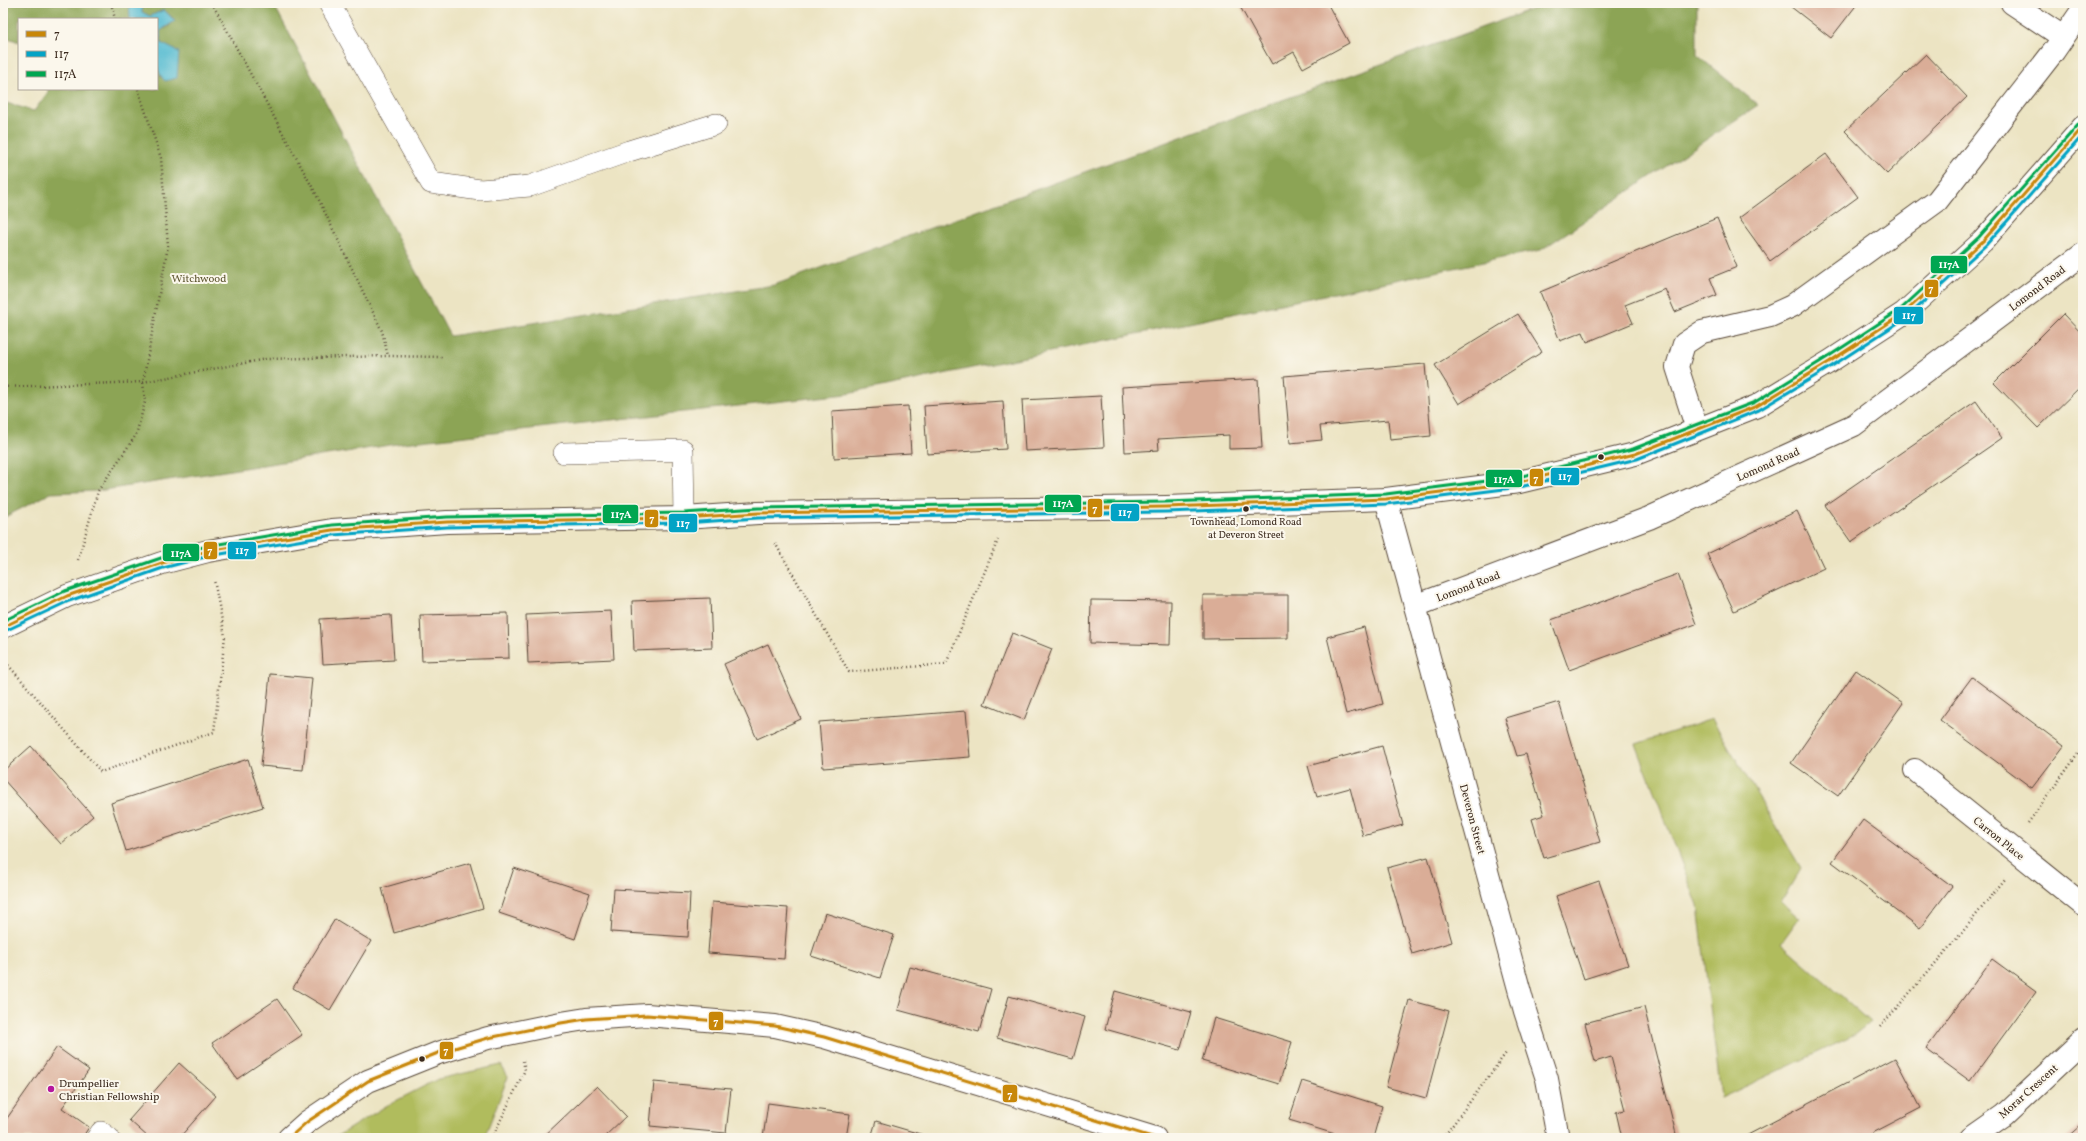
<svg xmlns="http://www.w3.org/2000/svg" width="2086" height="1141" viewBox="0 0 2086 1141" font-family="Vollkorn,serif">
	<rect width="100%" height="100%" fill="#fbf7ec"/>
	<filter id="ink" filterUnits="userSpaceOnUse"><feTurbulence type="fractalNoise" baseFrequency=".025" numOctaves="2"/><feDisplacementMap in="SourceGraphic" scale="8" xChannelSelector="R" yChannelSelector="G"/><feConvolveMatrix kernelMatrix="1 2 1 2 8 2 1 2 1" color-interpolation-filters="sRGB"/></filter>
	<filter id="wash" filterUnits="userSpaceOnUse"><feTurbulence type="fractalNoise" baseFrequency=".012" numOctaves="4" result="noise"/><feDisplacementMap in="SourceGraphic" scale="16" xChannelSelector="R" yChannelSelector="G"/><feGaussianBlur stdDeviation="0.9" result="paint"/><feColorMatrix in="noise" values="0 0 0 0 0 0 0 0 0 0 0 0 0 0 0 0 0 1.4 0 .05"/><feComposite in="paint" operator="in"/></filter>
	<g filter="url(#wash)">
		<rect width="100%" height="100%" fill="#ece4c3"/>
		<!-- green -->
		<g fill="#b0bc5d" stroke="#76733e">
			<path d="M1712 719 1801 868 1781 902 1799 918 1781 943 1871 1022 1855 1035 1721 1098 1698 906 1636 744Z"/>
			<path d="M501 1065 508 1077 484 1138H334L386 1106 438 1079Z"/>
		</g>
		<!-- forest -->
		<g fill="#8ca454" stroke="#646739">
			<path d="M3 3H129L130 19H19V42L3 36Z"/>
			<path d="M143 3H273L450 336 774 285 1549 3H1697V55L1758 105 1541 250 847 394 403 443 98 491 51 493 3 518V102L34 111 48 92V89H157V63L161 77 160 30 168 27 175 20 164 10 150 16 142 12Z"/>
		</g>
		<!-- water -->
		<path fill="#54bbd1" stroke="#487278" d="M129 3H143L142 12 150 16 164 10 175 21 160 31 161 43 179 52 177 78 165 81C151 67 157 37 157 19H130Z"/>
		<g id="blocks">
			<!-- building -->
			<g fill="#daad97">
				<path d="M1238 3H1327L1349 43 1303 68 1294 52 1272 64Z"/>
				<path d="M1786 3H1858L1831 38Z"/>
				<path d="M1926 54 1967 97 1887 174 1845 131Z"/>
				<path d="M1826 154 1858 197 1770 261 1739 218Z"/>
				<path d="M1717 218 1737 267 1710 278 1717 295 1675 312 1665 289 1625 305 1633 323 1587 342 1583 332 1560 341 1540 292Z"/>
				<path d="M1518 314 1542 352 1459 404 1435 365Z"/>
				<path d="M2063 314 2083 335V384L2038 428 1994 383Z"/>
				<path d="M1425 364 1431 436 1390 440 1388 420 1320 426 1322 440 1290 443 1284 376Z"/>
				<path d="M1258 379 1262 448 1229 449V435L1158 439 1159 450 1125 452 1122 387Z"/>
				<path d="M1101 396 1104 447 1025 451 1022 400Z"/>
				<path d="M1003 401 1006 449 927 454 924 406Z"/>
				<path d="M1976 401 2002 438 1851 542 1825 505Z"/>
				<path d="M908 406 911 453 834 458 832 411Z"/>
				<path d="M1797 511 1824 568 1734 611 1707 554Z"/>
				<path d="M1678 574 1696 624 1569 670 1551 620Z"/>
				<path d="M1203 595H1288V638L1203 639Z"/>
				<path d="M710 598 712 648 634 651 632 601Z"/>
				<path d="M1091 600 1171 601 1170 645 1090 643Z"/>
				<path d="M611 611 614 659 528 663 526 615Z"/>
				<path d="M508 613 509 658 422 661 420 615Z"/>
				<path d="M391 615 394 660 323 664 320 619Z"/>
				<path d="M1364 627 1383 704 1346 714 1327 637Z"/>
				<path d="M1012 633 1052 649 1024 720 984 704Z"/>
				<path d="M768 644 801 719 757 739 724 664Z"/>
				<path d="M1856 670 1903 703 1838 796 1791 763Z"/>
				<path d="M270 674 312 678 303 770 261 766Z"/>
				<path d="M1972 677 2064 746 2032 788 1940 720Z"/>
				<path d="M1559 702 1600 842 1544 858 1532 819 1544 815 1526 754 1517 756 1505 718Z"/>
				<path d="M966 711 970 757 823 768 819 722Z"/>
				<path d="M31 746 93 816 61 844 3 779V771Z"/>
				<path d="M1382 746 1403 825 1363 836 1350 788 1317 797 1308 766Z"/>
				<path d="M248 759 263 807 126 851 111 803Z"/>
				<path d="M1863 820 1952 886 1920 928 1832 862Z"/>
				<path d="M1428 857 1452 942 1412 954 1387 868Z"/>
				<path d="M470 863 483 908 394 933 382 888Z"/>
				<path d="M514 868 590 893 575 939 499 913Z"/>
				<path d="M1599 881 1628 965 1584 979 1556 896Z"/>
				<path d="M614 889 690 893 688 937 611 932Z"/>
				<path d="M712 902 788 908 784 959 708 953Z"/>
				<path d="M825 913 894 935 880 978 811 956Z"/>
				<path d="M335 919 371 941 330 1010 293 988Z"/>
				<path d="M1992 959 2036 991 1970 1081 1926 1049Z"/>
				<path d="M910 967 991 989 979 1032 898 1010Z"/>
				<path d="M1115 991 1191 1012 1180 1050 1105 1029Z"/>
				<path d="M1009 996 1085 1017 1073 1059 997 1038Z"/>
				<path d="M277 999 302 1035 237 1079 212 1043Z"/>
				<path d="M1409 1000 1449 1011 1426 1098 1386 1087Z"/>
				<path d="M1644 1007 1677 1138H1622L1616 1112 1625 1110 1611 1057 1595 1062 1585 1023Z"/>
				<path d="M1214 1018 1292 1042 1279 1084 1202 1061Z"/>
				<path d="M57 1047 89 1070 62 1108 89 1127 82 1138H3V1124Z"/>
				<path d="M1895 1058 1921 1108 1863 1138H1742Z"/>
				<path d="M179 1063 216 1096 179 1138H149L129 1120Z"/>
				<path d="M1302 1081 1382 1106 1373 1138H1348L1289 1120Z"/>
				<path d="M654 1082 731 1089 726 1133 650 1126Z"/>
				<path d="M597 1086 626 1116 603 1138H542Z"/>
				<path d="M768 1103 850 1114 846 1138H763Z"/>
				<path d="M876 1121 934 1138H871Z"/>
				<path d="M2083 1123V1138H2066Z"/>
			</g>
		</g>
	</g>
	<g filter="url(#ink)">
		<use href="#blocks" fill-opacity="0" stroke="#564637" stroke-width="1"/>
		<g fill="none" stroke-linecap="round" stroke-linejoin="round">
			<defs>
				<g id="lane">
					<path d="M329 3 431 183 480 190 530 186 629 151 716 124"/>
					<path d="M564 453 683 450 684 518"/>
					<path d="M97 1138 101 1132 109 1138"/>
				</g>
				<g id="street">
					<path d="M2012 3 2063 37"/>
					<path d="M1697 429 1677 367 1684 344 1702 332 1770 316 1792 306 1937 201 2054 51 2083 9"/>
					<path d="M1386 499 1525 1011 1547 1079 1558 1138"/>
					<path d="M1415 606 1649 518 1854 425 2083 254"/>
					<path d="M1915 770 2083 905"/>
					<path d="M289 1138 307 1122 368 1081 438 1053 488 1038 561 1023 586 1019 647 1015 775 1026 824 1037 1155 1138"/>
					<path d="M1971 1138 2004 1115 2083 1041"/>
				</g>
				<path id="secondary" d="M3 627 67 596 162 563 208 551 332 530 447 522 684 518 758 513 1166 507 1386 499 1519 482 1635 454 1757 406 1829 362 1904 313 1983 241 2083 127"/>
			</defs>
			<!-- lane casing -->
			<use href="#lane" stroke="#564637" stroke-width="22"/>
			<!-- street casing -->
			<use href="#street" stroke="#564637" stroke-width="24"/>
			<!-- secondary casing -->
			<use href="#secondary" stroke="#564637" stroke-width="24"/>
			<!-- path -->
			<g stroke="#564637" stroke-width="2.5" stroke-dasharray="1 3" stroke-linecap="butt">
				<path d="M111 3 115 19"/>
				<path d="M212 3 316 194 382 331 388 356"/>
				<path d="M3 387 143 382 266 359 388 356 443 357"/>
				<path d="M775 543 849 672 946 664 998 540"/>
				<path d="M78 560 98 491 136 435 145 402 143 382 168 246 161 158 138 89"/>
				<path d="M3 659 101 772 214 732 225 636 214 580"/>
				<path d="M2028 823 2083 747"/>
				<path d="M1880 1027 1960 935 2005 879"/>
				<path d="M492 1138 525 1070 523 1061"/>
				<path d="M1443 1138 1506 1053"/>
			</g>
			<!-- lane -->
			<use href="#lane" stroke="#fff" stroke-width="21"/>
			<!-- street -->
			<use href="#street" stroke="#fff" stroke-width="22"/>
			<!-- secondary -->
			<use href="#secondary" stroke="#fff" stroke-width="22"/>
			<defs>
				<g id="bus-1">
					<path d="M3 627 67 596 162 563 208 551 332 530 447 522 684 518 758 513 1166 507 1386 499 1519 482 1635 454 1757 406 1829 362 1904 313 1983 241 2083 127"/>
					<path d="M289 1138 307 1122 368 1081 438 1053 488 1038 561 1023 586 1019 647 1015 775 1026 824 1037 1155 1138"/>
				</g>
				<path id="bus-2" d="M5 631 69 601 163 568 209 556 333 535 447 527 684 523 758 518 1166 512 1386 504 1520 487 1637 459 1759 410 1832 366 1907 317 1986 245 2083 135"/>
				<path id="bus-3" d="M3 621 65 591 161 558 207 546 332 525 447 517 684 513 758 508 1166 502 1386 494 1518 477 1633 449 1755 402 1826 358 1901 309 1979 237 2079 124"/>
			</defs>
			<!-- bus-1 casing -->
			<use href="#bus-1" stroke="#fbf7ec" stroke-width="6"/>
			<!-- bus-2 casing -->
			<use href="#bus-2" stroke="#fbf7ec" stroke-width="6"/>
			<!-- bus-3 casing -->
			<use href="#bus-3" stroke="#fbf7ec" stroke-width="6"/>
			<!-- bus-1 -->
			<use href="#bus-1" stroke="#c88708" stroke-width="3"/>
			<!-- bus-2 -->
			<use href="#bus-2" stroke="#03a3c5" stroke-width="3"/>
			<!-- bus-3 -->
			<use href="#bus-3" stroke="#00a651" stroke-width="3"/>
		</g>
	</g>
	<!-- markers -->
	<g fill="#3b2a1e" stroke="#fbf7ec" stroke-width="1.5">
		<circle cx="1601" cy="457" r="3.5"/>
		<circle cx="1246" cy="509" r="3.5"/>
		<circle cx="422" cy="1059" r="3.5"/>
	</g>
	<circle fill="#b5179e" stroke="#fbf7ec" stroke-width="1.5" cx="51" cy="1089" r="4"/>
	<g text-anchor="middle" stroke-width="4" stroke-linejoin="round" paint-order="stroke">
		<!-- bus labels -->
		<g font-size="10" fill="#3b2a1e" stroke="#fbf7ec">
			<text x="1246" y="525">Townhead, Lomond Road<tspan x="1246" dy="13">at Deveron Street</tspan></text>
		</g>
		<!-- park labels -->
		<g font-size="11" fill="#5e5631" stroke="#fbf7ec">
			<text x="199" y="282">Witchwood</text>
		</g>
		<!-- street labels -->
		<g font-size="11" fill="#3b2a1e" stroke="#fbf7ec">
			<text transform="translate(2037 288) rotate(-37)" y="4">Lomond Road</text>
			<text transform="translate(1768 464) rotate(-24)" y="4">Lomond Road</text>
			<text transform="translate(1468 586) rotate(-21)" y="4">Lomond Road</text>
			<text transform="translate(1473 819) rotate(75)" y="4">Deveron Street</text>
			<text transform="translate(1999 838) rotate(39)" y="4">Carron Place</text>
			<text transform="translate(2028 1091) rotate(-42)" y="4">Morar Crescent</text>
		</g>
		<!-- poi labels -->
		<g font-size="11" fill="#3b2a1e" stroke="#fbf7ec" text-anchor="start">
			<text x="59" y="1087">Drumpellier<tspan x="59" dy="13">Christian Fellowship</tspan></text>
		</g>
	</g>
	<g stroke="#fbf7ec" stroke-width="1.5">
		<rect x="1930" y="255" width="38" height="19" rx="4" fill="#00a651"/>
		<rect x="1924" y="279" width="15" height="19" rx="4" fill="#c88708"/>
		<rect x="1893" y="306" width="31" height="19" rx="4" fill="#03a3c5"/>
		<rect x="1550" y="467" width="30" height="19" rx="4" fill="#03a3c5"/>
		<rect x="1529" y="468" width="15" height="19" rx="4" fill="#c88708"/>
		<rect x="1485" y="469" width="38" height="19" rx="4" fill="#00a651"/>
		<rect x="1044" y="494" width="38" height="19" rx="4" fill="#00a651"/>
		<rect x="1087" y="498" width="16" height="20" rx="4" fill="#c88708"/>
		<rect x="1110" y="503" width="30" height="19" rx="4" fill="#03a3c5"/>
		<rect x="602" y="504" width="37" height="20" rx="4" fill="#00a651"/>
		<rect x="644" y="509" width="15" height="19" rx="4" fill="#c88708"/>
		<rect x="668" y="513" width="30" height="20" rx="4" fill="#03a3c5"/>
		<rect x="227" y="541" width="30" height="19" rx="4" fill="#03a3c5"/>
		<rect x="203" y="541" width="15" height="19" rx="4" fill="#c88708"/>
		<rect x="162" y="543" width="38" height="19" rx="4" fill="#00a651"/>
		<rect x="708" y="1011" width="16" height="20" rx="4" fill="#c88708"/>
		<rect x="439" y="1041" width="15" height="19" rx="4" fill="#c88708"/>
		<rect x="1002" y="1084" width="16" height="19" rx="4" fill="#c88708"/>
	</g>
	<g font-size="11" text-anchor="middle" font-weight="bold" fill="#fff">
		<text x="1949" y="268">117A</text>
		<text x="1931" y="292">7</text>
		<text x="1909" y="319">117</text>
		<text x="1565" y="480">117</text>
		<text x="1536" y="482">7</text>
		<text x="1504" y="483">117A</text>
		<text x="1063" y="507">117A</text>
		<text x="1095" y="512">7</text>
		<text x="1125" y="516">117</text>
		<text x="621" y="518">117A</text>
		<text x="652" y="522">7</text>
		<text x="683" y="527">117</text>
		<text x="242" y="554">117</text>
		<text x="210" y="554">7</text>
		<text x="181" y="557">117A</text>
		<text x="716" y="1025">7</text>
		<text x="446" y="1054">7</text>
		<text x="1010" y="1098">7</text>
	</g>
	<!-- margin -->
	<rect width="2086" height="1141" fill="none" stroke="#fbf7ec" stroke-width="16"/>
	<!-- legend -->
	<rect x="18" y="18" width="140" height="72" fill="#fbf7ec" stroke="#aea59a"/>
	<rect x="26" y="31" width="20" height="6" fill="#c88708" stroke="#aea59a"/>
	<text x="54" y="38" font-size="12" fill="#3b2a1e">7</text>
	<rect x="26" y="51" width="20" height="6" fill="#03a3c5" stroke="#aea59a"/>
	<text x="54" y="58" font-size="12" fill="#3b2a1e">117</text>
	<rect x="26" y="71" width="20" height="6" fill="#00a651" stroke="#aea59a"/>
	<text x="54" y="78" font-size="12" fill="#3b2a1e">117A</text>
</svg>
